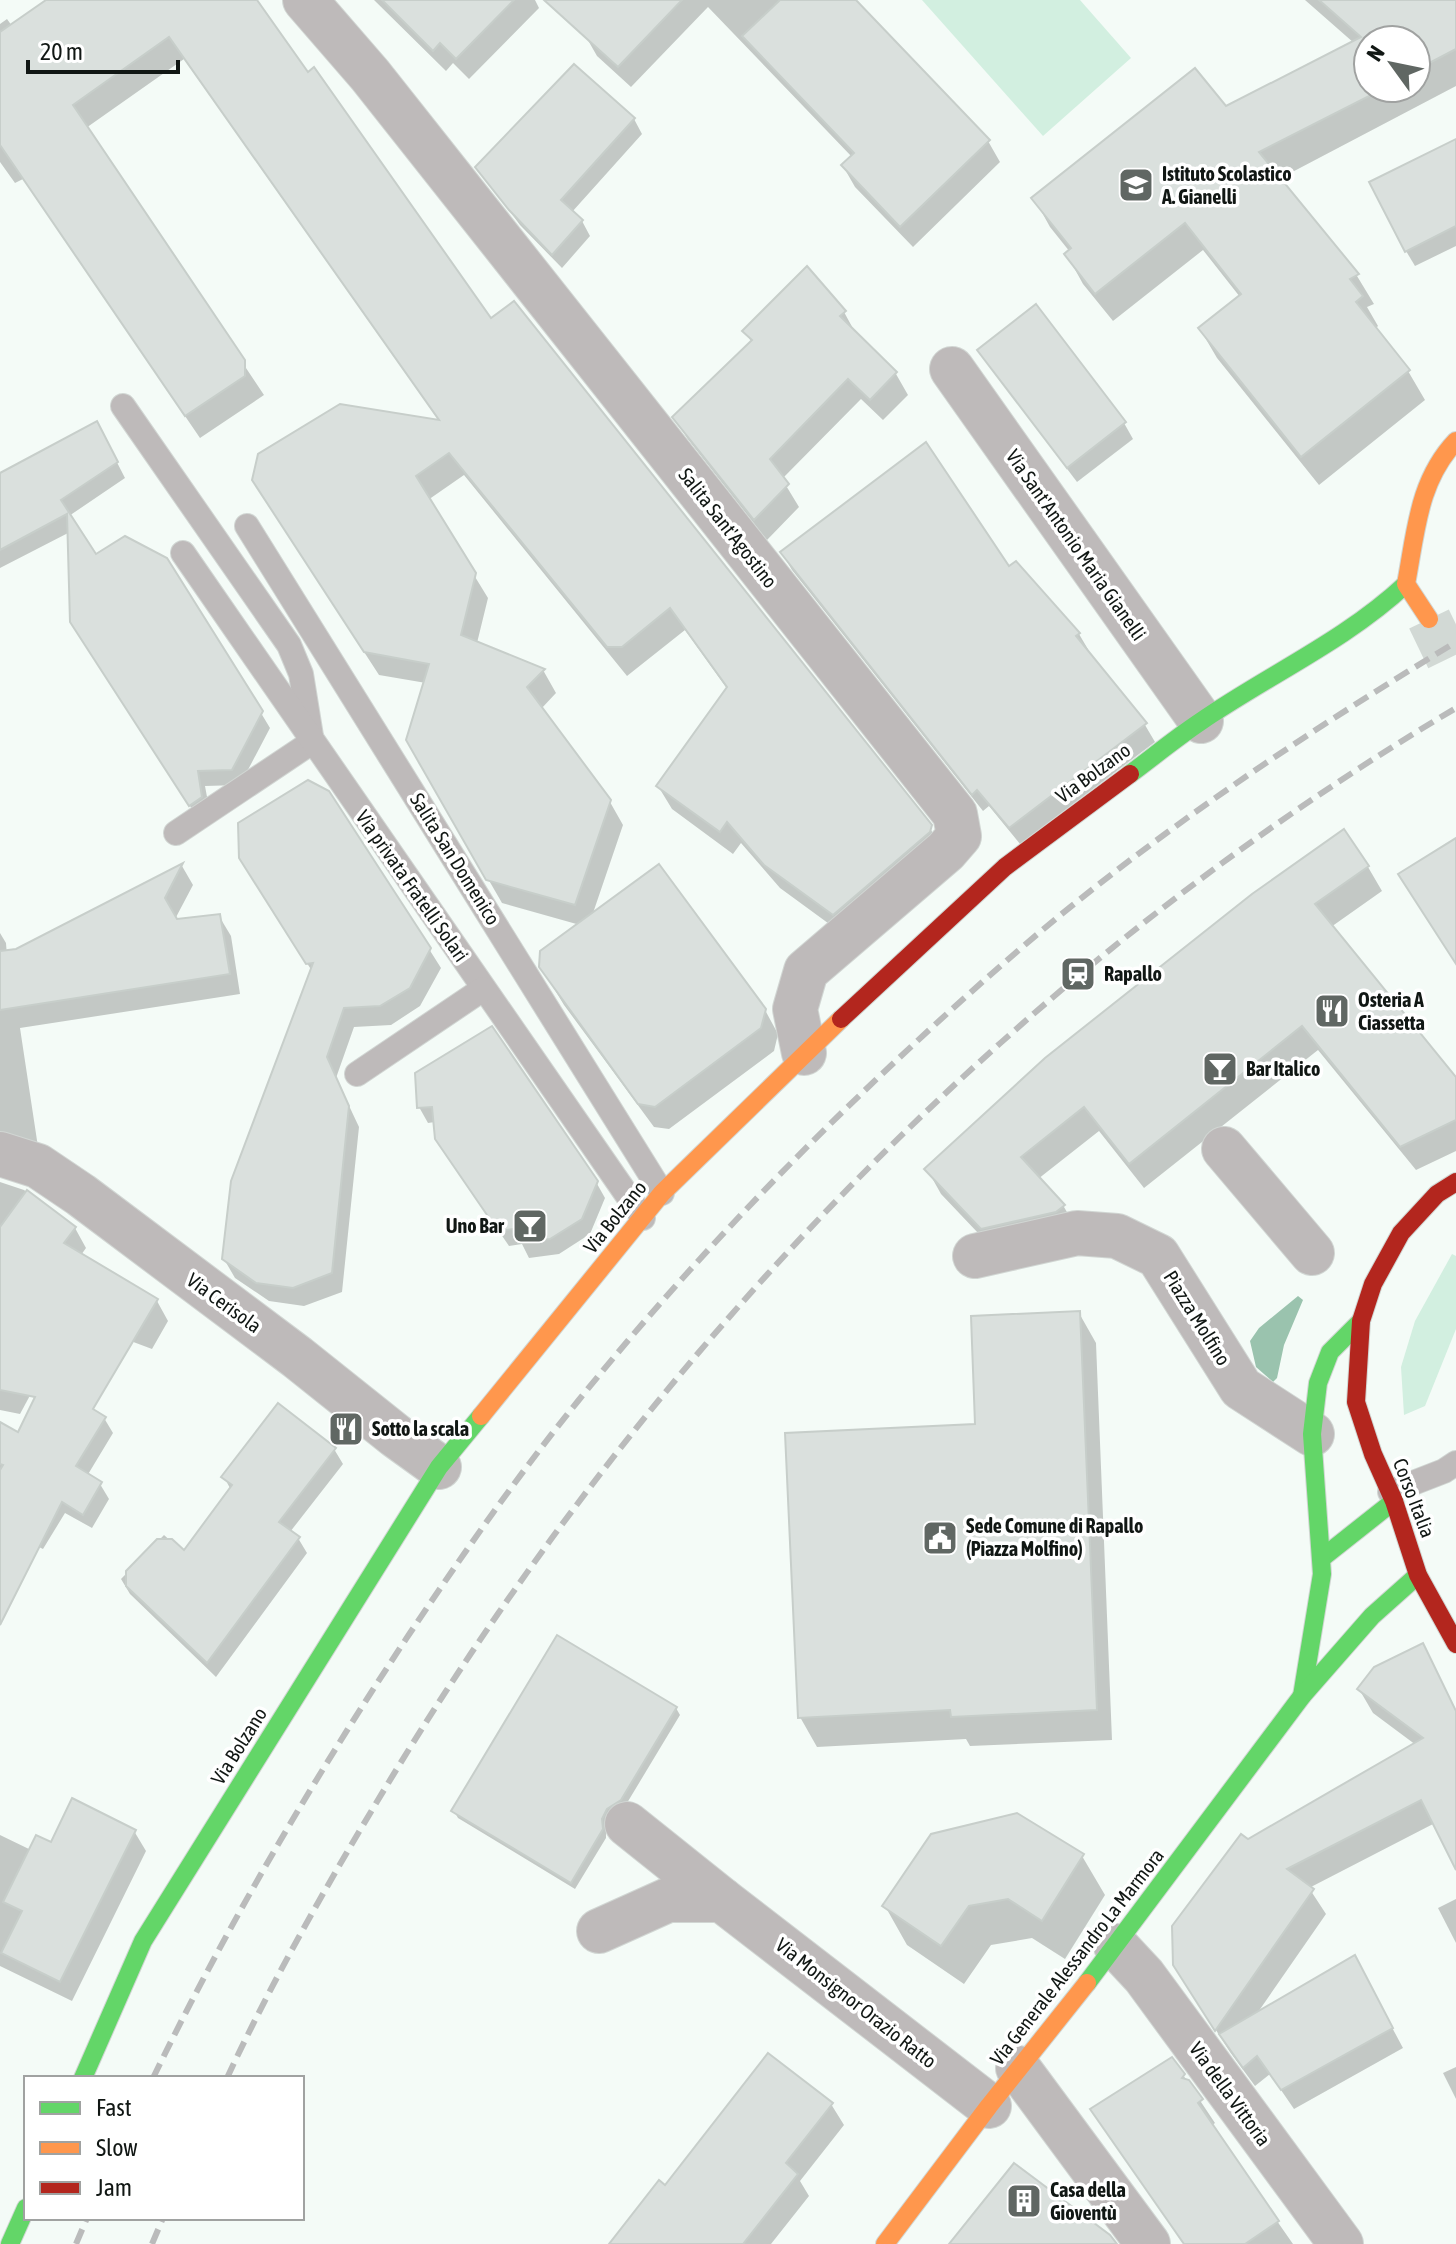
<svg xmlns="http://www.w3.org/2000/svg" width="1456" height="2244" viewBox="0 0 1456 2244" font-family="'Asap Condensed',sans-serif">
	<rect width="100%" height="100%" fill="#f4fbf7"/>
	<!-- green -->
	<g fill="#d2efe0">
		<path d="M922 0H1080L1131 58 1043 136Z"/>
		<path d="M1452 1254 1456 1256V1329L1425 1406 1404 1415 1401 1367 1415 1321Z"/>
	</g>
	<!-- water -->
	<path fill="#9ac3ae" d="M1298 1296 1303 1300 1284 1345 1277 1378 1273 1382 1256 1367 1250 1341 1259 1328Z"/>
	<!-- shadow -->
	<g fill="#0003" fill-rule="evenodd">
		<path d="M49 0H255L491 321 931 830 944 853 847 937 780 888 741 843 733 854 672 809 658 786 728 690 685 630 627 676 464 475 428 500 488 598 477 643 543 670 556 693 541 709 610 802 623 825 592 916 765 1010 778 1034 774 1051 669 1129 654 1127 564 1005 541 967 580 925 502 903 408 740 426 683 379 675 268 504 440 422 184 59 86 128 264 395 200 438 23 179 15 183 0 162V24L7 19 12 26Z"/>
		<path d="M374 0H535L539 8 469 79 453 63 446 71Z"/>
		<path d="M618 0H853L988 141 1000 162 913 247 855 187 843 166 852 157 708 7 631 87 597 56 585 35Z"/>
		<path d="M1305 0H1456V86L1279 179 1357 276 1374 304 1367 307 1378 326 1375 329 1408 371 1425 400 1319 485 1217 358 1200 329 1240 297 1203 250 1113 321 1083 284 1067 255 1070 252 1050 227 1034 198 1225 109 1354 43ZM1368 40H1416V88H1368Z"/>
		<path d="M634 119 642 134 572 212 582 221 590 236 562 268 520 225 477 167Z"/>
		<path d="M1456 141V246L1415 266 1406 251Z"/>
		<path d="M844 312 856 334 896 374 908 395 883 420 861 399 782 479 799 507 767 540 687 438 675 417 752 343 745 331Z"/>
		<path d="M980 351 1124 423 1133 439 1077 482 989 366Z"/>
		<path d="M105 439 125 478 69 516 96 557 261 713 270 728 240 785 205 786 210 813 199 820 82 638 70 532 0 568V474Z"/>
		<path d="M782 553 1009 569 1016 564 1079 634 1089 651 1087 653 1145 725 1155 742 1020 844 989 806 983 811 792 570Z"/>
		<path d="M182 866 193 885 174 921 219 916 231 936 240 994 20 1028 38 1147 0 1152V933L6 943 7 956Z"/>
		<path d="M1368 867 1382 891 1331 927 1456 1080V1151L1416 1170 1318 1050 1144 1188 1099 1131 1038 1179 1064 1207 1078 1231 997 1253 941 1194 927 1169Z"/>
		<path d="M252 878 429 949 441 968 420 1006 391 1025 354 1027 336 1078 359 1127 342 1292 304 1306 269 1301 235 1278 224 1259 312 971Z"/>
		<path d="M417 1074 596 1182 605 1198 590 1234 559 1254 529 1258 522 1244 509 1246 447 1155 435 1122 428 1123 419 1107Z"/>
		<path d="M0 1182 24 1190 75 1228 86 1248 81 1255 157 1301 168 1321 152 1349 0 1292Z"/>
		<path d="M1079 1313 1096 1343 1112 1740 970 1746 966 1739 817 1747 800 1717 977 1426Z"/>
		<path d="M0 1350 40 1377 20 1414 0 1410Z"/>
		<path d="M104 1418 113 1433 87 1476 100 1484 109 1499 92 1528 65 1513 43 1549 23 1539 0 1472V1424L46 1451Z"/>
		<path d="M334 1449 343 1464 290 1532 298 1538 307 1553 216 1677 130 1594 121 1579 164 1535 184 1553 231 1490 224 1477Z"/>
		<path d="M1435 1669 1456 1711V1865L1435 1823 1309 1888 1326 1914 1256 2015 1365 1977 1403 2048 1294 2109 1270 2074 1255 2086 1230 2052 1189 1988 1248 1841 1416 1745 1373 1713 1359 1689Z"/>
		<path d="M676 1708 680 1715 624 1808 611 1816 606 1828V1838L575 1889 458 1818 454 1811Z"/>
		<path d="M134 1831 146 1851 72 2001 0 1966V1835L31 1850Z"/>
		<path d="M1082 1856 1105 1895 1065 1959 1032 1938 991 1945 964 1984 907 1945 885 1906Z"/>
		<path d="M1456 1899V1943L1438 1908Z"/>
		<path d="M1456 2067V2099L1443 2073Z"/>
		<path d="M1183 2075 1215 2123 1211 2126 1293 2244H1184L1093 2110Z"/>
		<path d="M831 2104 844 2125 800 2181 809 2196 771 2244H611L666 2188Z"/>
	</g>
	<!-- building -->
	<g fill="#dae0dd" stroke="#c7ceca" stroke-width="2">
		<path d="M46 0H257L308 72 314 67 491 318 514 301 932 825 930 832 833 915 764 865 727 822 720 832 656 786 727 687 670 608 622 647H607L449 453 416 476 476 573 461 635 545 669 527 687 611 800 575 905 486 880 406 740 429 664 364 652 252 480 258 454 340 404 439 420 169 37 73 105 245 360V376L185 416 0 145V32Z"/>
		<path d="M382 0H514L456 59 440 43 433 51Z"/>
		<path d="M544 0H682L618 67Z"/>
		<path d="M780 0H856L990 140 900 227 841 165 854 153 742 36Z"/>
		<path d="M1319 0H1456V49L1416 70V40H1368V88L1383 89 1259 152 1359 274 1350 279 1363 296 1356 302 1410 370 1301 457 1198 328 1241 294 1185 223 1095 294 1064 254 1071 248 1031 198 1195 68 1226 106 1361 37Z"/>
		<path d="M574 64 635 118 561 200 583 220 552 255 509 210 475 167Z"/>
		<path d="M1456 139V226L1405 252 1369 182Z"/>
		<path d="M807 266 846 311 840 316 897 372 870 400 848 379 770 459 789 484 754 520 672 417 752 340 742 331Z"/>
		<path d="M1036 304 1126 422 1067 468 977 350Z"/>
		<path d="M97 421 118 462 61 500 96 554 125 536 167 558 263 711 232 770 198 771 202 797 189 806 70 622 67 514 0 550V473Z"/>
		<path d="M926 442 1009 566 1016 561 1080 633 1076 636 1147 723 1009 828 977 790 972 795 780 552Z"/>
		<path d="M308 780 329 791 431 948 410 988 380 1006 344 1008 327 1057 349 1106 332 1273 293 1288 256 1283 222 1259 231 1181 313 963 306 964 239 858 238 823Z"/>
		<path d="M1344 829 1369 866 1315 904 1456 1077V1120L1400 1147 1302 1026 1129 1164 1084 1107 1021 1157 1065 1205 1056 1212 981 1229 924 1169 1045 1058 1252 894Z"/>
		<path d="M1456 838V964L1398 874Z"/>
		<path d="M183 863 165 898 177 919 220 914 230 974 0 1010V951L16 949Z"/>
		<path d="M659 864 766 1009 761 1028 655 1107 638 1104 539 967 540 951Z"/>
		<path d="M492 1026 598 1181 582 1219 550 1239 518 1243 513 1229 498 1231 435 1139 432 1107 417 1108 415 1073Z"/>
		<path d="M27 1190 76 1227 64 1243 158 1299 93 1409 106 1417 76 1466 102 1482 83 1515 62 1502 0 1625V1470L3 1465 0 1464V1422L18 1432 35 1397 0 1390V1227Z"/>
		<path d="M1080 1311 1097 1710 951 1717 950 1710 798 1718 785 1433 975 1424 971 1316Z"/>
		<path d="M278 1403 336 1448 279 1522 300 1537 207 1663 126 1586V1571L157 1539H172L184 1550 232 1485 221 1477Z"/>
		<path d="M557 1635 677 1707 621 1800 607 1809 602 1819 603 1829 571 1883 451 1811Z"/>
		<path d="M1423 1643 1456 1711V1870L1421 1800 1287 1869 1314 1889 1215 2031 1173 1965 1172 1926 1241 1834 1248 1839 1423 1738 1357 1689 1374 1667Z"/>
		<path d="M72 1798 136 1830 60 1982 1 1953 22 1911 3 1902 36 1835 51 1842Z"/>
		<path d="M1017 1813 1084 1854 1042 1921 1008 1899 969 1906 941 1946 882 1906 931 1834Z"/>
		<path d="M1355 1955 1393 2028 1281 2090 1257 2056 1243 2068 1219 2034Z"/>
		<path d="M768 2053 833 2103 786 2163 798 2174 743 2244H609L659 2180 665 2185Z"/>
		<path d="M1172 2057 1185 2074 1182 2078 1189 2080 1203 2099 1198 2103 1279 2221 1245 2244H1184L1090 2109Z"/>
		<path d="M1014 2163 1110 2235 1117 2244H949Z"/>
	</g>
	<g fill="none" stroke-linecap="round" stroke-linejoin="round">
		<!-- secondary-tunnel -->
		<path stroke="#d2d9d5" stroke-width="44" stroke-dasharray="44 22" stroke-linecap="butt" d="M1429 619 1456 675"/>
		<defs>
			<g id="lane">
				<path d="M123 406 289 645 301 674 312 742 176 833"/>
				<path d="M247 526 662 1193"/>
				<path d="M183 553 643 1218"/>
				<path d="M357 1074 483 989"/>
				<path d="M1390 1492 1444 1471 1456 1463"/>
			</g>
			<g id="street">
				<path d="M305 0 370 75 955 814 959 836 946 851 806 971 795 1009 804 1053"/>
				<path d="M952 369 1201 721"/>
				<path d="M1224 1149 1312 1253"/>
				<path d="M0 1154 38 1166 81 1195 297 1357 396 1436 439 1467"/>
				<path d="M975 1256 1077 1233 1117 1236 1158 1256 1241 1388 1312 1434"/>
				<path d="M627 1824 722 1900"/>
				<path d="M599 1931 668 1900H722L989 2106"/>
				<path d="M1116 1946 1144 1976 1341 2244"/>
				<path d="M1018 2068 1148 2244"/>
			</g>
			<g id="fast">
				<path d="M1130 774C1153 757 1176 738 1200 722 1268 675 1345 641 1406 584"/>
				<path d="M1322 1558 1394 1501"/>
				<path d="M1302 1696 1322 1574 1312 1434 1318 1383 1330 1352 1361 1321"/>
				<path d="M1087 1983 1302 1696 1372 1616 1418 1575"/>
				<path d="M83 2078 143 1941 439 1467 481 1416"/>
				<path d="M10 2244 26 2208"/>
			</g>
			<g id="slow">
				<path d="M1429 619 1406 584C1416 532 1418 481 1456 441"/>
				<path d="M481 1416 662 1193 841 1019"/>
				<path d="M885 2244 989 2106 1087 1983"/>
			</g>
			<g id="jam">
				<path d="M841 1019 1005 867 1130 774"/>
				<path d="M1456 1182 1437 1194 1401 1233 1373 1284 1361 1321 1356 1402 1373 1454 1394 1501 1418 1575 1456 1644"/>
			</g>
		</defs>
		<!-- lane casing -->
		<use href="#lane" stroke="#d1d6d3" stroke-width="26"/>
		<!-- street casing -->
		<use href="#street" stroke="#d1d6d3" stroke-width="46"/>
		<!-- fast casing -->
		<use href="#fast" stroke="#d1d6d3" stroke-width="20"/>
		<!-- slow casing -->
		<use href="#slow" stroke="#d1d6d3" stroke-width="20"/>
		<!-- jam casing -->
		<use href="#jam" stroke="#d1d6d3" stroke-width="20"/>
		<!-- lane -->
		<use href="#lane" stroke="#bebaba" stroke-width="24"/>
		<!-- street -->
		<use href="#street" stroke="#bebaba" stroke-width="44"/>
		<!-- fast -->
		<use href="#fast" stroke="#63d668" stroke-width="18"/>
		<!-- slow -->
		<use href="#slow" stroke="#ff974d" stroke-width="18"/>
		<!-- jam -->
		<use href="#jam" stroke="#b3261e" stroke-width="18"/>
		<!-- rail -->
		<g stroke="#babbbb" stroke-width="6" stroke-dasharray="16 8" stroke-linecap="butt">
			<path d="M153 2078C228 1924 315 1776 410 1633 463 1554 518 1475 578 1401 706 1242 852 1096 1005 962 1143 841 1299 737 1456 642"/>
			<path d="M227 2078C273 1979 328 1883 384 1790 649 1351 1014 971 1456 708"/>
			<path d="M76 2244 87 2218"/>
			<path d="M152 2244 163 2218"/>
		</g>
	</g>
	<!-- icons -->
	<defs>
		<symbol id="school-square" viewBox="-11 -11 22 22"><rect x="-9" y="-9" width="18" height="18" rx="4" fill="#606763" stroke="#fff"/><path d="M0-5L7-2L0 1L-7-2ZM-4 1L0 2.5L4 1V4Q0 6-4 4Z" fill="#fff"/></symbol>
		<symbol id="station-square" viewBox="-11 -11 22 22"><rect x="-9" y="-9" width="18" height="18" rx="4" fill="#606763" stroke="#fff"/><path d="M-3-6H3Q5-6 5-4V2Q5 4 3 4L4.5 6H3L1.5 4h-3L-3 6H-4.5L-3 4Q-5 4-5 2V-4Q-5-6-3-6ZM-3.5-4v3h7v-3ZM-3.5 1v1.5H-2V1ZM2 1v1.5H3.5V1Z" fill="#fff"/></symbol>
		<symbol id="restaurant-square" viewBox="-11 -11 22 22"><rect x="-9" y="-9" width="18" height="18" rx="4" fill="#606763" stroke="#fff"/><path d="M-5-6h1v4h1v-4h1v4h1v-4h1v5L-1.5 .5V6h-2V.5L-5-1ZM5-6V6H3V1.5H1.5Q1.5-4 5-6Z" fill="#fff"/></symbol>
		<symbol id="bar-square" viewBox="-11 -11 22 22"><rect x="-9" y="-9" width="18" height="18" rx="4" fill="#606763" stroke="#fff"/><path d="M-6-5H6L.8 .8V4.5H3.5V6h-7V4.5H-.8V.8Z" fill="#fff"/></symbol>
		<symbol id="civic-square" viewBox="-11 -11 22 22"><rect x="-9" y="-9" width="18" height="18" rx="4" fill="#606763" stroke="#fff"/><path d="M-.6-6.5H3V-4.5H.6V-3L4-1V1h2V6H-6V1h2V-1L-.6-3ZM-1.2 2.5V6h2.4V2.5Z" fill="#fff"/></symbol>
		<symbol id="building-square" viewBox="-11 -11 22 22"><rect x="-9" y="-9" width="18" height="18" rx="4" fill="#606763" stroke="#fff"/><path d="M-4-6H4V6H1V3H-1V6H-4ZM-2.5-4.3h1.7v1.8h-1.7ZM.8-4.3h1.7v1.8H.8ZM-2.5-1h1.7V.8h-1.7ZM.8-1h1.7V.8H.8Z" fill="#fff"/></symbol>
	</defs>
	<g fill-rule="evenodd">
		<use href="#school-square" x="1116" y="165" width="40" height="40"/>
		<use href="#station-square" x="1058" y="954" width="40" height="40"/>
		<use href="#restaurant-square" x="1312" y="991" width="40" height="40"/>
		<use href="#bar-square" x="1200" y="1049" width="40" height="40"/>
		<use href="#bar-square" x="510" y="1206" width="40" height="40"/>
		<use href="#restaurant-square" x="326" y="1409" width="40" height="40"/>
		<use href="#civic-square" x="920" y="1518" width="40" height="40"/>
		<use href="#building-square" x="1004" y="2181" width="40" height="40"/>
	</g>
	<g text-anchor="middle" stroke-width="7" stroke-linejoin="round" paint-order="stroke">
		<!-- poi labels -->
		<g font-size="20" font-weight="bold" fill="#111714" stroke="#fff" text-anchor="start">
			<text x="1162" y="181">Istituto Scolastico<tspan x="1162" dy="23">A. Gianelli</tspan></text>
			<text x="1104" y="981">Rapallo</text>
			<text x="1358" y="1007">Osteria A<tspan x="1358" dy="23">Ciassetta</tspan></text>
			<text x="1246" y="1076">Bar Italico</text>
			<text x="504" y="1233" text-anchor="end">Uno Bar</text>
			<text x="372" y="1436">Sotto la scala</text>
			<text x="966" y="1533">Sede Comune di Rapallo<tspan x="966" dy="23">(Piazza Molfino)</tspan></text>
			<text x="1050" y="2197">Casa della<tspan x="1050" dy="23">Gioventù</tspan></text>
		</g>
		<!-- street labels -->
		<g font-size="20" fill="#111714" stroke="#fff">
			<text transform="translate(728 528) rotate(52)" y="7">Salita Sant'Agostino</text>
			<text transform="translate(1076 545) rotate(55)" y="7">Via Sant'Antonio Maria Gianelli</text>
			<text transform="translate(1093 773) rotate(-36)" y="7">Via Bolzano</text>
			<text transform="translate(455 859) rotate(58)" y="7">Salita San Domenico</text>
			<text transform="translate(412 886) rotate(55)" y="7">Via privata Fratelli Solari</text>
			<text transform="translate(615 1217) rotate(-51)" y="7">Via Bolzano</text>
			<text transform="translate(224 1303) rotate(36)" y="7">Via Cerisola</text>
			<text transform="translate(1197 1318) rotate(58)" y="7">Piazza Molfino</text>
			<text transform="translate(1414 1498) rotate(69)" y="7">Corso Italia</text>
			<text transform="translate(239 1746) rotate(-58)" y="7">Via Bolzano</text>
			<text transform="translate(1077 1957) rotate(-52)" y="7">Via Generale Alessandro La Marmora</text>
			<text transform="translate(856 2003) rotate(38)" y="7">Via Monsignor Orazio Ratto</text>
			<text transform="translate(1230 2094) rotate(54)" y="7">Via della Vittoria</text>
		</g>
	</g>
	<!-- legend -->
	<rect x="24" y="2076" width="280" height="144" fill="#ffffff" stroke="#a0a2a1" stroke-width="2"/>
	<rect x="40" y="2102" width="40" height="12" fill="#63d668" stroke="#a0a2a1" stroke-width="2"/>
	<text x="96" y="2116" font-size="24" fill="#111714">Fast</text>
	<rect x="40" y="2142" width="40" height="12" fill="#ff974d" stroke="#a0a2a1" stroke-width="2"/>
	<text x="96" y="2156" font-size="24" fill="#111714">Slow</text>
	<rect x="40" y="2182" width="40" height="12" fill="#b3261e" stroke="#a0a2a1" stroke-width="2"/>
	<text x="96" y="2196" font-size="24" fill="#111714">Jam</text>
	<!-- north arrow -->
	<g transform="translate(1392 64) rotate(303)"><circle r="38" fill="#ffffff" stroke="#a0a2a1" stroke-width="2"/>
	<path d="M0-6L14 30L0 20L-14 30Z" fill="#606763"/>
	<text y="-12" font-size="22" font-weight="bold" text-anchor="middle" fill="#111714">N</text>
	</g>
	<!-- scale -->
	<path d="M28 60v12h150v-12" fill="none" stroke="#111714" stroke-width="4"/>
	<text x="40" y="60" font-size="24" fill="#111714" stroke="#ffffff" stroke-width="6" paint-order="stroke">20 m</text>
</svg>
